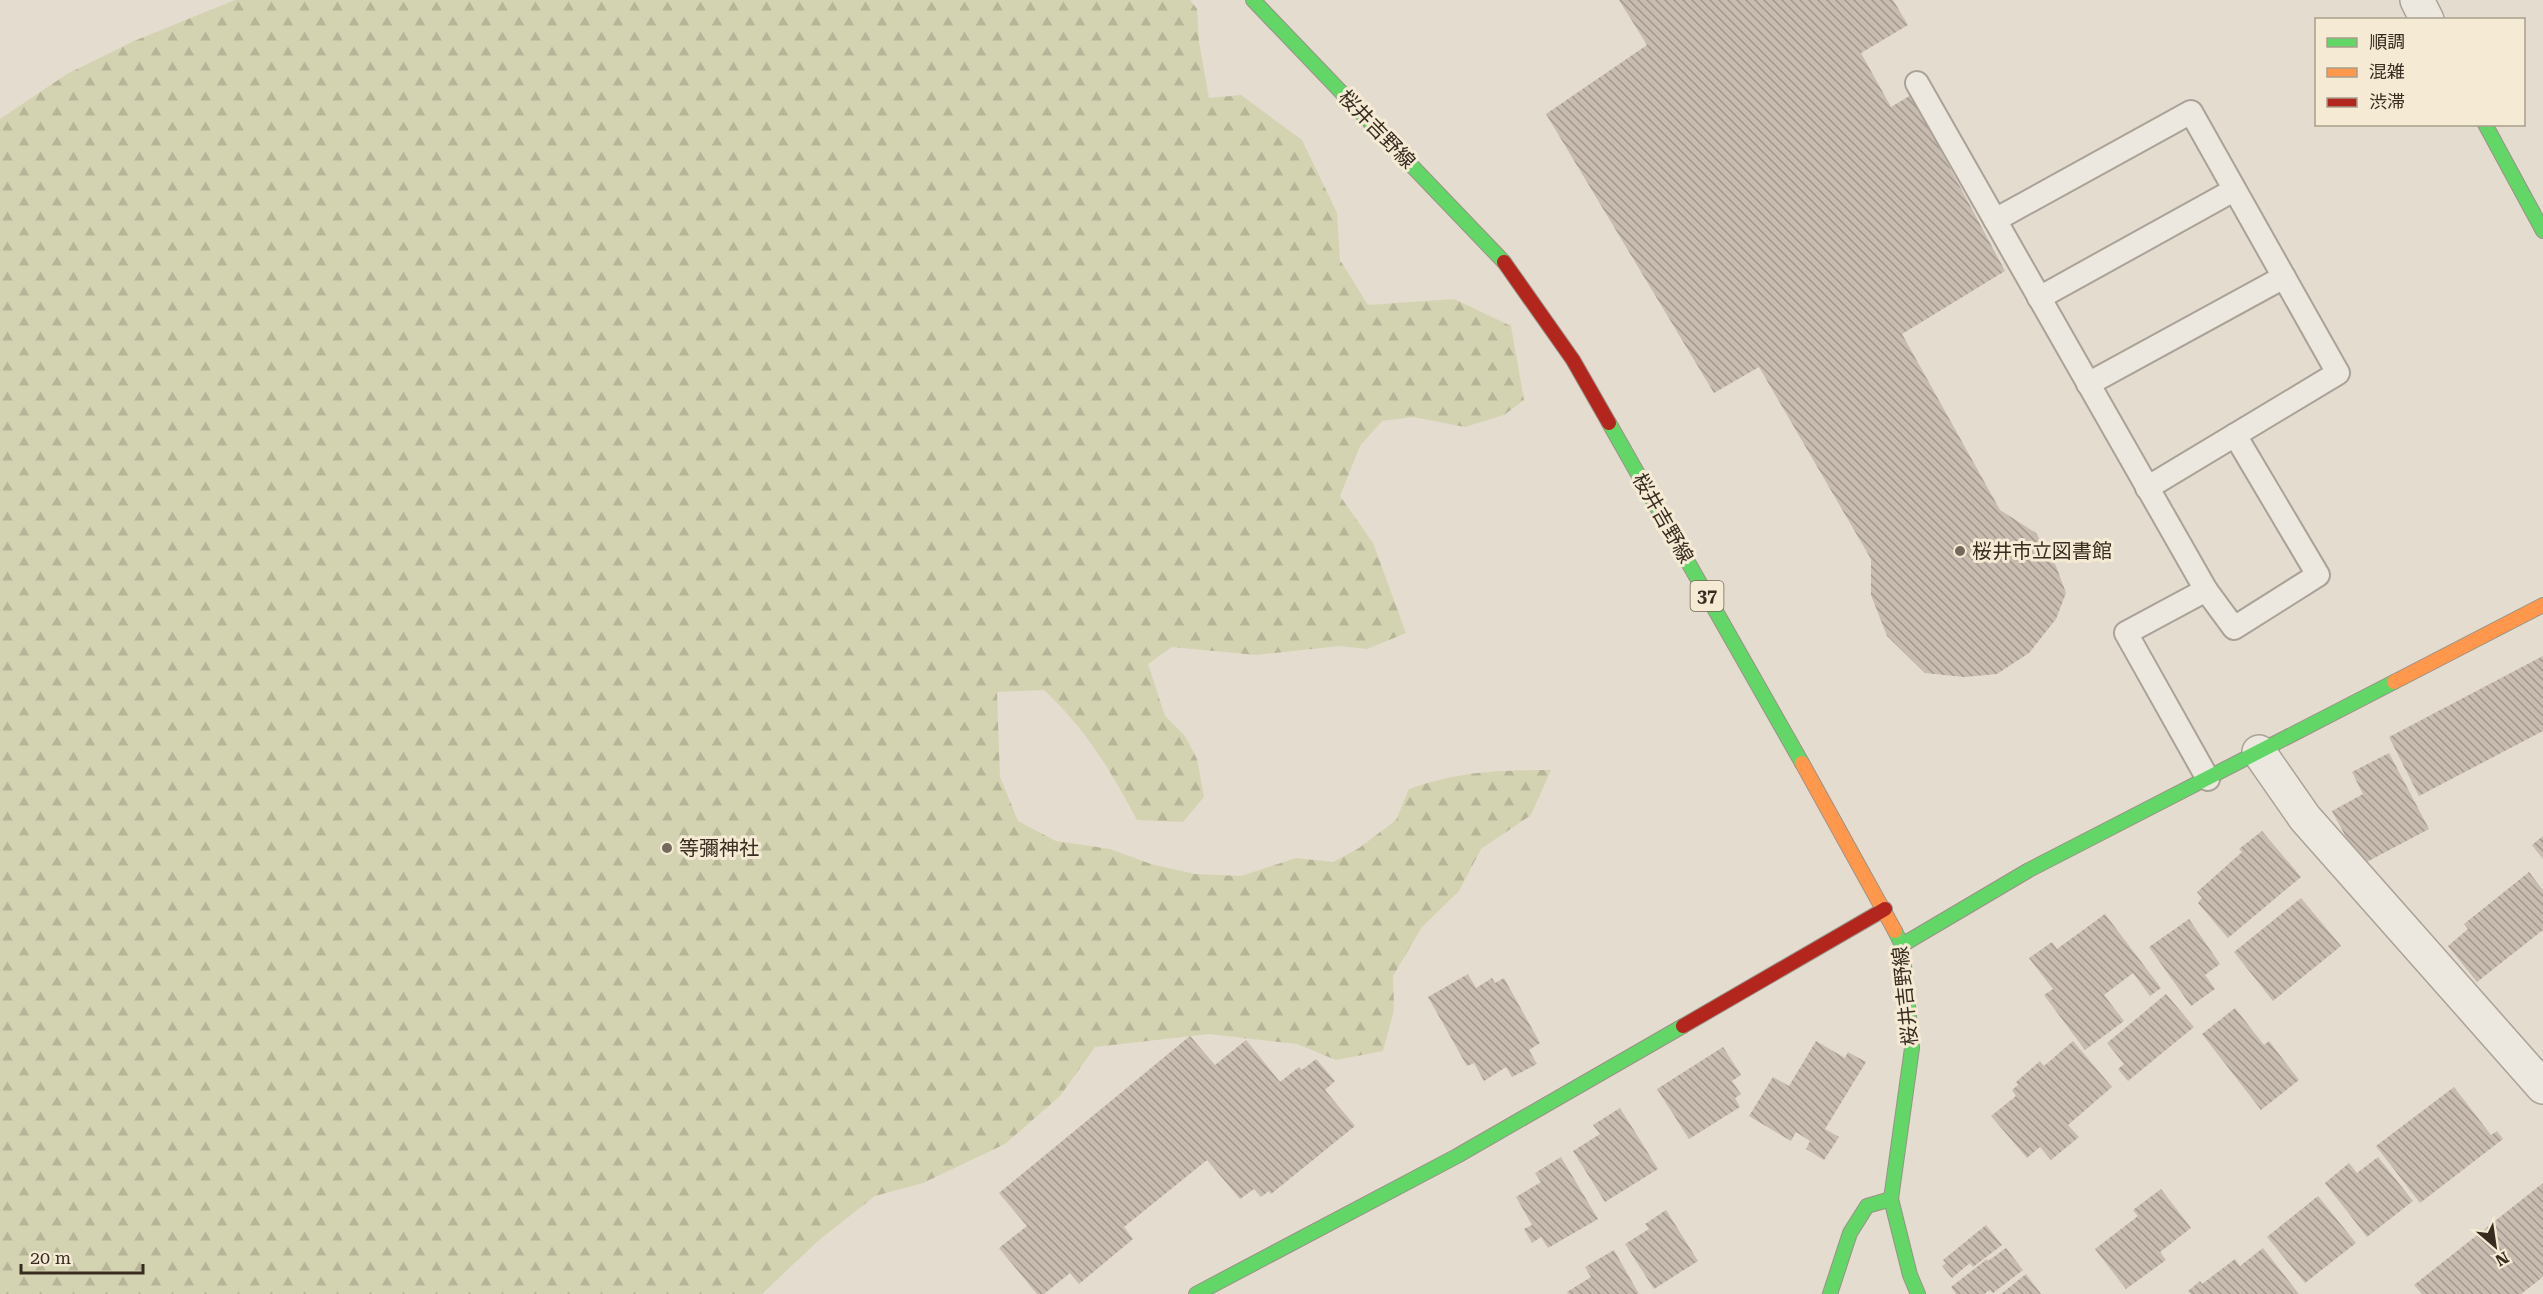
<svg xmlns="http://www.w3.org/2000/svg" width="2543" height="1294" viewBox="0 0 2543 1294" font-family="'Roboto Serif','Noto Sans JP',serif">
	<defs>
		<pattern id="forest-firs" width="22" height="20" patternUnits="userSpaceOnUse" patternTransform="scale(1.5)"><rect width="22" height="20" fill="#d4d3b1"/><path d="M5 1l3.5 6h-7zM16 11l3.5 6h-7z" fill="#b7b598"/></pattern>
		<pattern id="building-back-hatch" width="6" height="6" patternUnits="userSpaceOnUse" patternTransform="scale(1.5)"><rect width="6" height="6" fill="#c8bbaf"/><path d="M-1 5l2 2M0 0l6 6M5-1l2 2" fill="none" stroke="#a3988e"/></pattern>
	</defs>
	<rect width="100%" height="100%" fill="#e4dcce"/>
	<!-- forest -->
	<path fill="url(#forest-firs)" d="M235 0H1190L1197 9 1199 42 1209 98 1241 95 1302 140 1337 213 1340 260 1368 305 1454 299 1511 326 1524 400 1504 415 1465 427 1413 417 1382 421 1360 446 1340 496 1373 543 1406 633 1367 649 1340 646 1256 655 1172 647 1148 664 1165 716 1185 736 1197 759 1204 797 1183 822 1137 820C1109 768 1088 732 1044 690L997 692 1000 777 1018 821 1056 841 1110 849 1151 864 1195 874 1241 876 1296 858 1333 862 1359 848 1396 820 1409 789C1459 771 1499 770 1551 770L1531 815 1481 849 1459 891 1422 927 1393 976 1394 1010 1383 1051 1336 1060 1297 1044 1209 1034 1095 1047 1060 1096 1005 1144 923 1183 875 1196 819 1240 762 1294H0V119L67 74 134 41Z"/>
	<!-- building -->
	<g fill="url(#building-back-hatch)">
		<path d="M1619 0H1893L1908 25 1861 53 1891 107 1911 95 2005 271 1902 334 2000 510 2036 533 2056 566 2066 593 2056 619 2029 653 1997 674 1964 677 1925 673 1887 636 1871 595V559L1759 367 1714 393 1546 114 1647 45Z"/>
		<path d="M2543 656V731L2419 796 2389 737Z"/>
		<path d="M2389 753 2429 829 2361 865 2332 811 2363 794 2352 772Z"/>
		<path d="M2262 831 2301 877 2228 938 2198 903 2202 898 2197 892 2242 852 2239 849Z"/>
		<path d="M2543 836V859L2532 845Z"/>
		<path d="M2529 872 2543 890V930L2477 982 2448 946 2468 929 2464 924Z"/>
		<path d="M2301 898 2341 946 2273 1001 2234 952Z"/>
		<path d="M2105 914 2161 988 2150 996 2133 973 2104 995 2124 1021 2085 1050 2044 995 2053 989 2029 958 2052 942 2057 949Z"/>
		<path d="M2189 919 2220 964 2205 975 2215 989 2191 1006 2149 947Z"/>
		<path d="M1468 974 1476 988 1492 978 1495 983 1504 978 1540 1043 1529 1050 1537 1064 1512 1077 1506 1067 1484 1081 1474 1063 1467 1066 1428 997Z"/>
		<path d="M2166 994 2194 1027 2128 1081 2118 1069 2124 1064 2107 1043Z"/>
		<path d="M2235 1008 2264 1045 2269 1041 2299 1080 2261 1110 2202 1034Z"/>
		<path d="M1190 1036 1215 1065 1246 1040 1280 1082 1299 1067 1302 1070 1316 1059 1335 1081 1325 1090 1355 1126 1271 1194 1269 1191 1261 1197 1254 1189 1240 1199 1207 1160 1124 1227 1133 1239 1079 1284 1070 1273 1044 1294H1037L999 1248 1027 1226 999 1193Z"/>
		<path d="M1816 1041 1845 1058 1848 1052 1866 1062 1825 1129 1839 1137 1824 1160 1806 1149 1810 1141 1796 1132 1791 1141 1749 1116 1773 1077 1789 1086Z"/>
		<path d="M2073 1041 2112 1087 2068 1125 2079 1137 2051 1160 2040 1147 2027 1158 1991 1116 2016 1096 2012 1090 2018 1085 2016 1082 2040 1061 2044 1066Z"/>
		<path d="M1723 1047 1741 1075 1732 1081 1741 1094 1735 1098 1740 1107 1689 1139 1657 1089Z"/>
		<path d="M2454 1087 2491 1135 2497 1131 2503 1139 2420 1203 2376 1146Z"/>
		<path d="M1620 1108 1658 1169 1605 1202 1573 1151 1600 1134 1593 1125Z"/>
		<path d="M1561 1157 1598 1219 1548 1248 1541 1237 1532 1243 1524 1229 1532 1225 1516 1197 1541 1182 1535 1173Z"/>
		<path d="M2378 1157 2413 1201 2367 1237 2325 1183 2349 1163 2357 1173Z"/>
		<path d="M2543 1183V1277L2521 1294H2422L2414 1285Z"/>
		<path d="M2161 1189 2191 1228 2160 1252 2166 1260 2126 1289 2095 1249 2138 1216 2133 1210Z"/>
		<path d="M2318 1196 2356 1243 2305 1283 2267 1237Z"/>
		<path d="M1666 1210 1698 1261 1654 1289 1625 1244 1649 1229 1645 1224Z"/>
		<path d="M1986 1225 2002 1245 1973 1267 1970 1263 1952 1278 1942 1266 1946 1263 1943 1260Z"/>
		<path d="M2006 1248 2023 1270 1993 1293 1990 1290 1984 1294H1956L1951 1287 1987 1259 1988 1261Z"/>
		<path d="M2263 1248 2299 1294H2191L2188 1291 2200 1281 2202 1284 2235 1259 2240 1266Z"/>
		<path d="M1614 1250 1639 1294H1568L1567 1292 1591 1277 1585 1267Z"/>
		<path d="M2026 1274 2041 1294H2001Z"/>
	</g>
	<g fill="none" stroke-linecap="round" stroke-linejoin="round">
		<defs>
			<g id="lane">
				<path d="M1917 83 2206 590 2126 633 2208 779"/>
				<path d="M1995 220 2191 112 2338 373 2147 488"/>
				<path d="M2039 298 2234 190"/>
				<path d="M2088 384 2284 277"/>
				<path d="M2206 590 2234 628 2318 575 2235 435"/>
			</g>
			<g id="street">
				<path d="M2417 0 2427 20"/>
				<path d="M2259 752 2305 818 2543 1087"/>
			</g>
			<g id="fast">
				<path d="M1253 0 1504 262"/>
				<path d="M2485 124 2543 231"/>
				<path d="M1609 423 1802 763"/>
				<path d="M1895 931 1902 945 1912 1048 1891 1199 1910 1275 1918 1294"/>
				<path d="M1902 945 2029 870 2394 682"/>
				<path d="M1196 1294 1457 1156 1683 1026"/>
				<path d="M1830 1294 1850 1233 1867 1206 1891 1199"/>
			</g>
			<g id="slow">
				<path d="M2394 682 2543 605"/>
				<path d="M1802 763 1895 931"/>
			</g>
			<g id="jam">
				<path d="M1504 262 1573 360 1609 423"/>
				<path d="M1683 1026 1885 909"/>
			</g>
		</defs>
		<!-- lane casing -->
		<use href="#lane" stroke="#aaa297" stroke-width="26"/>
		<!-- street casing -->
		<use href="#street" stroke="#aaa297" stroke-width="36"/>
		<!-- fast casing -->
		<use href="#fast" stroke="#999187" stroke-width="16"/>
		<!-- slow casing -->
		<use href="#slow" stroke="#999187" stroke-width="16"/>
		<!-- jam casing -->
		<use href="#jam" stroke="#999187" stroke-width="16"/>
		<!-- lane -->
		<use href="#lane" stroke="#ece8e0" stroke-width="22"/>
		<!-- street -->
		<use href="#street" stroke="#ece8e0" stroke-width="33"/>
		<!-- fast -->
		<use href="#fast" stroke="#63d668" stroke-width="14"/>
		<!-- slow -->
		<use href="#slow" stroke="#ff974d" stroke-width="14"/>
		<!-- jam -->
		<use href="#jam" stroke="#b3261e" stroke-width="14"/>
	</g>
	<!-- markers -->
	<g fill="#74695c" stroke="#f5ebd5" stroke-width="2">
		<circle cx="1960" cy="551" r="6"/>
		<circle cx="667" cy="848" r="6"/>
	</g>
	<g text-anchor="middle" stroke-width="6" stroke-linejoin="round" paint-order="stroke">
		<!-- shield labels -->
		<rect fill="#f5ebd5" stroke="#716556" stroke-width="1.5" x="1690.5" y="581" width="33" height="30" rx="4.5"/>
		<g font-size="18" font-weight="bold" fill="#382b1f">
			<text x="1707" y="602">37</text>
		</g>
		<!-- street labels -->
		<g font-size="20" fill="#382b1f" stroke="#f5ebd5">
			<text transform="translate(1377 129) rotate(46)" y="7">桜井吉野線</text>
			<text transform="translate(1663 518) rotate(60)" y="7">桜井吉野線</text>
			<text transform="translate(1905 996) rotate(-96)" y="7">桜井吉野線</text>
		</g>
		<!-- poi labels -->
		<g font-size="20" fill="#382b1f" stroke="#f5ebd5" text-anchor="start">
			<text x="1972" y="558">桜井市立図書館</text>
			<text x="679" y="855">等彌神社</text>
		</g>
	</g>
	<!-- legend -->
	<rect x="2315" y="18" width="210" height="108" fill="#f5ebd5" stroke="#a99e8c" stroke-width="1.5"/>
	<rect x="2327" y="38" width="30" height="9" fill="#63d668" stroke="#a99e8c" stroke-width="1.5"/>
	<text x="2369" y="48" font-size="18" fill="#382b1f">順調</text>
	<rect x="2327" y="68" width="30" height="9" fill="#ff974d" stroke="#a99e8c" stroke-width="1.5"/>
	<text x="2369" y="78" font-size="18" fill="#382b1f">混雑</text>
	<rect x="2327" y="98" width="30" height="9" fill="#b3261e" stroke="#a99e8c" stroke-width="1.5"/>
	<text x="2369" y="108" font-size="18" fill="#382b1f">渋滞</text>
	<!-- north arrow -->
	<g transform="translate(2495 1246) rotate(151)" stroke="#f5ebd5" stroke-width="4.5" paint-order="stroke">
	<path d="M0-4.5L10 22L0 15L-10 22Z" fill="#382b1f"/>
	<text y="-9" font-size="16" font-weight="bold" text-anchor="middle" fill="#382b1f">N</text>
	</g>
	<!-- scale -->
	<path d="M21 1264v9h122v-9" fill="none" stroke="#382b1f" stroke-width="3"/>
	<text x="30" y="1264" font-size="18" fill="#382b1f" stroke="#f5ebd5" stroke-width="4.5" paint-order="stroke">20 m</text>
</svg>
